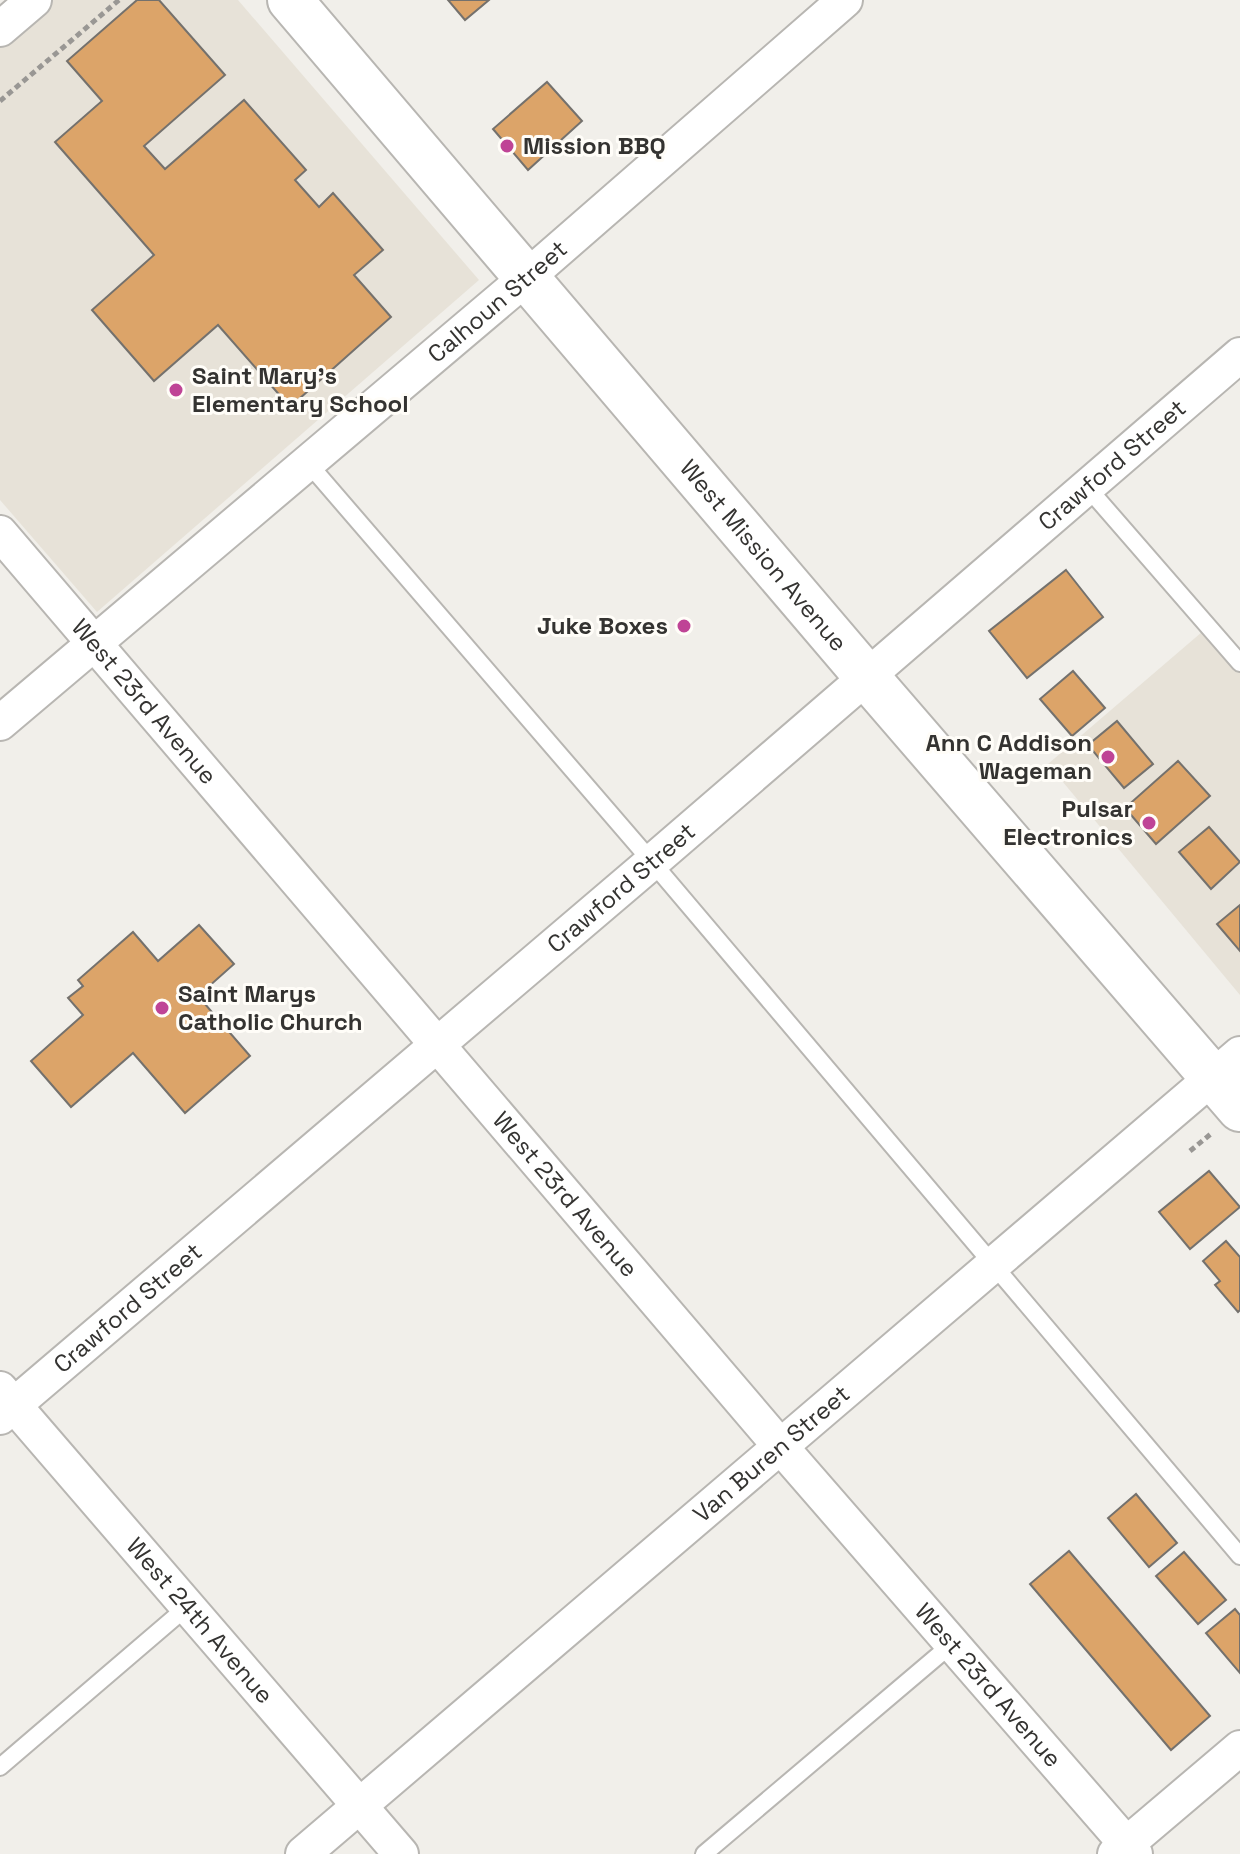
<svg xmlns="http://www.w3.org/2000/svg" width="1240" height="1854" viewBox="0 0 1240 1854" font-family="'Space Grotesk',sans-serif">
	<rect width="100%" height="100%" fill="#f1efea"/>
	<!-- built -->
	<g fill="#e7e2d8">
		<path d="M34 0H238L479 280 97 612 0 500V29Z"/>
		<path d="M1209 626 1240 663V995L1048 764Z"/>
	</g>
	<!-- building -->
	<g fill="#dca469" stroke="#74716d" stroke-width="2">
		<path d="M137 0H159L225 75 144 146 165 169 244 100 306 170 295 180 319 207 333 193 383 250 354 275 391 317 290 407 218 325 154 381 92 310 154 255 55 142 102 101 67 61Z"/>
		<path d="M448 0H489L465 20Z"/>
		<path d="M547 82 582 121 528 170 493 129Z"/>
		<path d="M1066 570 1103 617 1027 678 989 631Z"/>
		<path d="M1073 671 1105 708 1072 736 1040 699Z"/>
		<path d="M1117 721 1153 764 1124 788 1088 745Z"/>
		<path d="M1178 761 1210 796 1156 844 1125 808Z"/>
		<path d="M1209 827 1240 862 1211 889 1179 852Z"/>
		<path d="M1240 905V951L1217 924Z"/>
		<path d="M199 925 234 964 198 996 250 1056 185 1113 133 1053 71 1107 31 1061 83 1015 68 998 83 986 78 980 133 932 158 961Z"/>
		<path d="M1209 1171 1240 1207 1190 1249 1159 1212Z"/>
		<path d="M1226 1241 1240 1257V1310L1238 1312 1215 1285 1220 1281 1203 1261Z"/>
		<path d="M1136 1494 1177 1543 1149 1567 1108 1518Z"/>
		<path d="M1069 1551 1210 1716 1171 1750 1030 1584Z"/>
		<path d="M1184 1552 1226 1600 1198 1624 1156 1576Z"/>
		<path d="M1235 1609 1240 1615V1673L1206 1633Z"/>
	</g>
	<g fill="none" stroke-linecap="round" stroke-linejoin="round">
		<defs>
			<g id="lane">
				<path d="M308 463 652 862 1240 1556"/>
				<path d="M1087 487 1240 663"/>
				<path d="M0 1767 188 1606"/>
				<path d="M704 1854 953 1643"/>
			</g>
			<g id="street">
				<path d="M0 29 34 0"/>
				<path id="s1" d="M0 533 780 1446 1135 1854"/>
				<path id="s2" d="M0 723 526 278 845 0"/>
				<path id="s3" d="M0 1389 401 1854"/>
				<path id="s4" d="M0 1417 652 862 1240 355"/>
				<path id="s5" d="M303 1854 1240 1054"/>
				<path d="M1115 1854 1240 1748"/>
			</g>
			<g id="primary">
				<path id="s6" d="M290 0 866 676 1240 1109"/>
			</g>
		</defs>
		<!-- lane casing -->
		<use href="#lane" stroke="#b8b6b2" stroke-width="20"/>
		<!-- street casing -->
		<use href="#street" stroke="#b8b6b2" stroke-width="38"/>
		<!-- primary casing -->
		<use href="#primary" stroke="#b8b6b2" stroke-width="48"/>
		<!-- path -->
		<g stroke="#999794" stroke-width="5" stroke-dasharray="6 4" stroke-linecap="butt">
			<path d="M0 101 119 0"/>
			<path d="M1190 1151 1212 1133"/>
		</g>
		<!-- lane -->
		<use href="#lane" stroke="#fff" stroke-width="16"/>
		<!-- street -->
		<use href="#street" stroke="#fff" stroke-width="34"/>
		<!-- primary -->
		<use href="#primary" stroke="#fff" stroke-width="44"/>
	</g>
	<!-- markers -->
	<g fill="#bf4496" stroke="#fffdf8" stroke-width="3">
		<circle cx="507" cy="146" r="8"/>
		<circle cx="176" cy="390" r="8"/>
		<circle cx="684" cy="626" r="8"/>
		<circle cx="1108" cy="757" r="8"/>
		<circle cx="1149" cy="823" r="8"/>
		<circle cx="162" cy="1008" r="8"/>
	</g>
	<g text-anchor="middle" stroke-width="6" stroke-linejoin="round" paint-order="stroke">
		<!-- poi labels -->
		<g font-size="24" font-weight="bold" fill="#343331" stroke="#fffdf8" text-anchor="start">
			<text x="523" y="154">Mission BBQ</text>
			<text x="192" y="384">Saint Mary's<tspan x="192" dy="28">Elementary School</tspan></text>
			<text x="668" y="634" text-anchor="end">Juke Boxes</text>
			<text x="1092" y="751" text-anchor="end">Ann C Addison<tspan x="1092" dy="28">Wageman</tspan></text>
			<text x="1133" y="817" text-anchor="end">Pulsar<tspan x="1133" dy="28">Electronics</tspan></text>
			<text x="178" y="1002">Saint Marys<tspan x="178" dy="28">Catholic Church</tspan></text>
		</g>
		<!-- street labels -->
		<g font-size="24" fill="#343331" stroke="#fffdf8">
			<text dy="8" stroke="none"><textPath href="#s2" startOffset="652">Calhoun Street</textPath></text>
			<text dy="8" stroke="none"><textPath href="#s4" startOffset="1464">Crawford Street</textPath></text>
			<text dy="8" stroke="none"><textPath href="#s6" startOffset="730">West Mission Avenue</textPath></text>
			<text dy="8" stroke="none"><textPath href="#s1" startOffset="222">West 23rd Avenue</textPath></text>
			<text dy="8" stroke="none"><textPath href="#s4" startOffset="816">Crawford Street</textPath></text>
			<text dy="8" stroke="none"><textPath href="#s1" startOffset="870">West 23rd Avenue</textPath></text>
			<text dy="8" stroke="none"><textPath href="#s4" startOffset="168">Crawford Street</textPath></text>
			<text dy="8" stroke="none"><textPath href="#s5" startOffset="616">Van Buren Street</textPath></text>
			<text dy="8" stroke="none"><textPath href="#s3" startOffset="306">West 24th Avenue</textPath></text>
			<text dy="8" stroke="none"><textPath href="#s1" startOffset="1518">West 23rd Avenue</textPath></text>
		</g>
	</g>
</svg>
